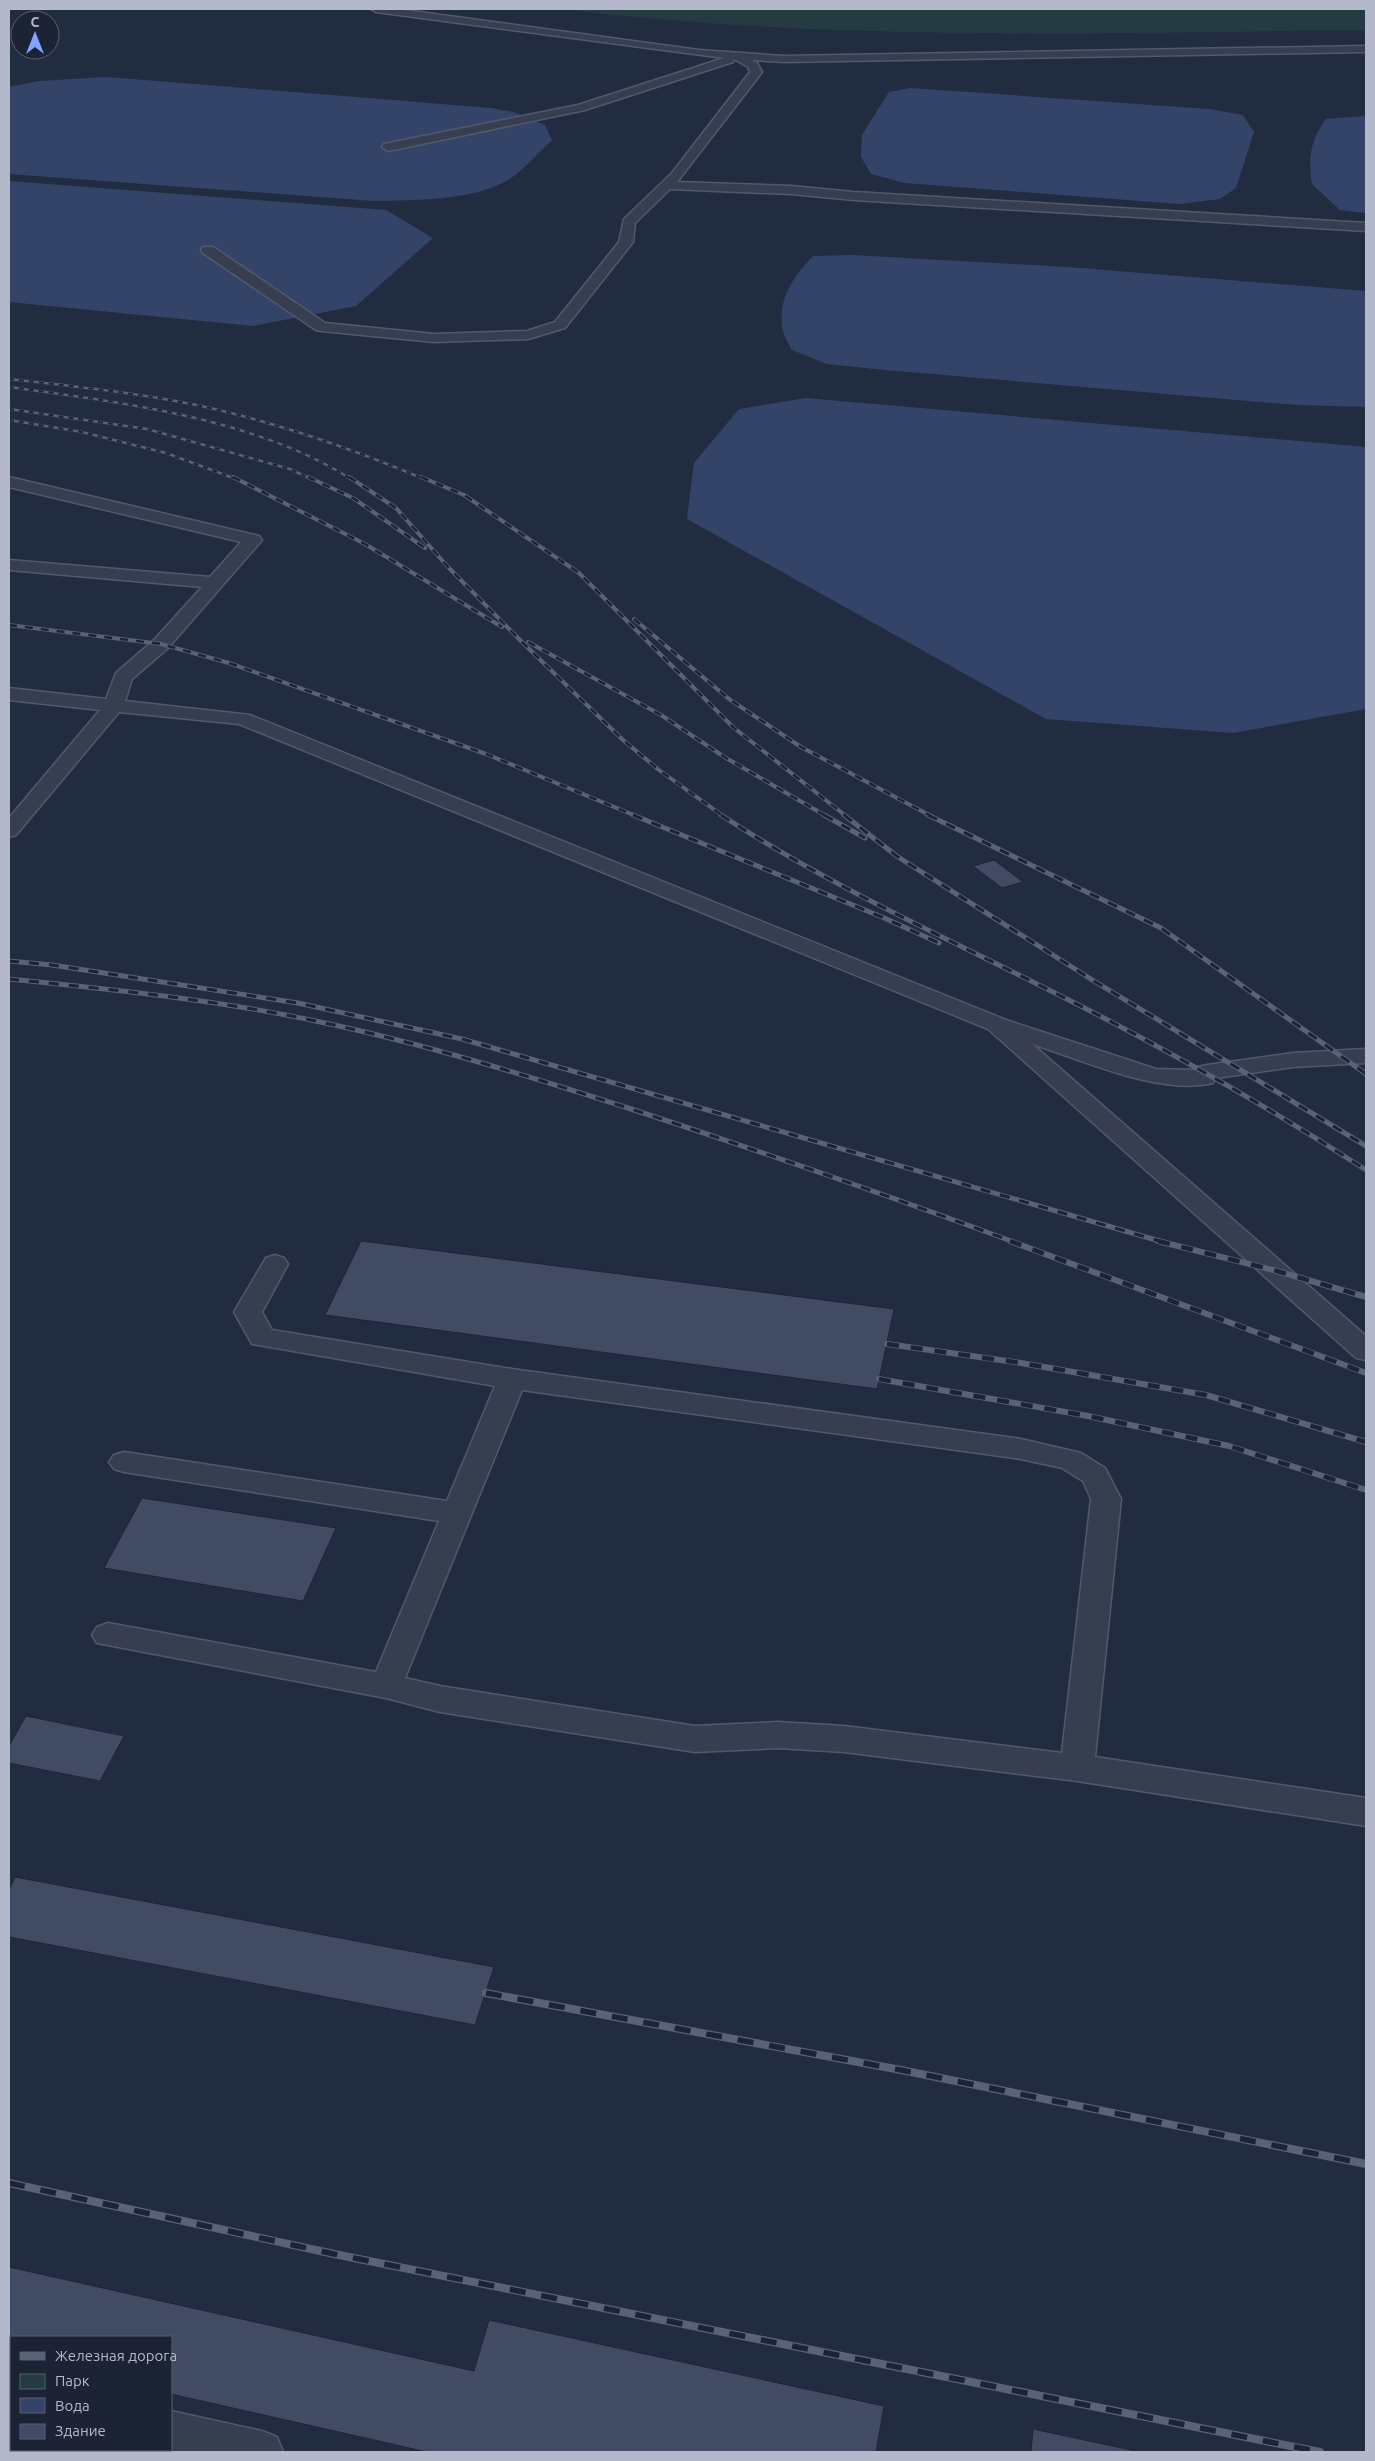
<svg xmlns="http://www.w3.org/2000/svg" width="1375" height="2461" viewBox="0 0 1375 2461" font-family="Ubuntu,sans-serif">
	<rect width="100%" height="100%" fill="#222c41"/>
	<!-- green -->
	<path fill="#243b42" d="M562 9H1366V30C1099 33 828 42 562 9Z"/>
	<!-- water -->
	<g fill="#344469">
		<path d="M107 77 491 108 513 112 545 125 552 140C539 152 521 173 506 181 471 201 413 200 374 201L9 174V87L39 81Z"/>
		<path d="M911 88 1209 109 1243 115 1254 132 1236 188 1220 199 1179 204 905 183 871 174 861 157 862 135 889 92Z"/>
		<path d="M1366 116V213L1340 210 1312 184C1308 158 1310 141 1326 119Z"/>
		<path d="M9 181 386 210 433 238 356 306 253 326 9 302Z"/>
		<path d="M853 255 1068 267 1366 291V407L1297 405 885 370 827 364 792 350C788 343 782 333 782 325 779 297 794 276 813 256Z"/>
		<path d="M806 398 1366 447V709L1233 733 1046 719 687 519 694 463 739 409Z"/>
	</g>
	<!-- building -->
	<g fill="#414b63" stroke="#1e2537">
		<path d="M994 860 1023 882 1002 888 973 866Z"/>
		<path d="M361 1241 894 1309 877 1389 325 1315Z"/>
		<path d="M142 1498 336 1528 303 1601 104 1568Z"/>
		<path d="M26 1716 124 1736 100 1781 9 1763V1746Z"/>
		<path d="M15 1877 494 1967 475 2025 9 1937V1890Z"/>
		<path d="M9 2267 474 2371 489 2320 884 2406 876 2452H427L171 2394V2337H11V2357L9 2356Z"/>
		<path d="M1033 2429 1140 2452H1031Z"/>
	</g>
	<g fill="none" stroke-linecap="round" stroke-linejoin="round">
		<defs>
			<g id="service">
				<path d="M371 9H397L699 50 784 56 1366 46V52L784 62 752 60 757 63 762 72 677 182 791 186 854 192 1366 223V231L854 200 791 194 670 189 635 223 633 242 565 328 528 339 434 342 321 331 316 330 203 253 201 250 203 247H213L325 323 434 334 527 331 555 322 619 242 624 219 672 173 750 72 748 67 734 59 733 62 585 110 388 151 382 147 384 144 578 105 724 58 376 12Z"/>
				<path d="M9 477 259 536 262 540 168 648 132 679 125 701 250 715 1006 1020 1156 1069 1196 1070 1198 1067 1207 1065 1293 1053 1366 1049V1063L1293 1067 1216 1078 1213 1083C1160 1096 1083 1060 1032 1044L1366 1336V1360L1356 1358 988 1029 239 724 119 712 16 835 9 837V818L100 710 9 700V688L106 699 116 673 154 640 202 587 9 570V560L210 577 241 542 9 487Z"/>
				<path d="M275 1255 284 1258 288 1264 262 1312 272 1330 512 1369 1021 1439 1081 1453 1105 1468 1121 1499 1095 1757 1366 1798V1826L1077 1781 844 1752 778 1748 695 1752 440 1712 386 1698 97 1643 92 1635 97 1627 108 1623 376 1672 439 1521 124 1472 114 1469 109 1462 114 1455 124 1452 447 1501 495 1386 252 1344 234 1312 266 1258ZM522 1390 1021 1459 1062 1468 1083 1481 1091 1499 1062 1753 844 1726 778 1722 695 1726 440 1686 405 1678Z"/>
				<rect x="9" y="2377" width="2" height="40"/>
				<path d="M171 2411 262 2431 277 2437 283 2452H169L163 2450H171Z"/>
			</g>
		</defs>
		<!-- service casing -->
		<use href="#service" stroke="#52596b" stroke-width="3"/>
		<!-- service -->
		<use href="#service" fill="#373e50" fill-rule="evenodd"/>
		<defs>
			<g id="rail-far4">
				<path d="M9 379C79 387 150 394 219 410 289 427 358 451 424 479"/>
				<path d="M9 387C120 402 255 418 351 479"/>
				<path d="M9 409 147 429 290 469 311 479"/>
				<path d="M9 420 82 432 166 453 236 479"/>
			</g>
			<g id="rail-far3">
				<path d="M233 477 365 544 502 627"/>
				<path d="M308 477 353 498 425 548"/>
				<path d="M349 477 396 508 448 567 524 644 623 740 659 770 723 816"/>
				<path d="M421 477 464 495 579 573 734 728 846 816"/>
				<path d="M634 619 729 699 801 747 931 816"/>
				<path d="M9 625 161 644 229 663 486 754 636 816"/>
				<path d="M528 642 661 715 726 758 826 816"/>
			</g>
			<g id="rail-far2">
				<path d="M633 815 882 917 939 943"/>
				<path d="M721 815C825 883 940 935 1051 991 1159 1045 1264 1104 1366 1170"/>
				<path d="M824 815 865 838"/>
				<path d="M844 815 898 857 1094 981 1366 1146"/>
				<path d="M928 815 1161 928 1366 1074"/>
				<path d="M9 961 52 965 298 1003 462 1039 1163 1242"/>
				<path d="M9 979C115 990 221 1000 325 1023 428 1045 528 1076 628 1108 757 1150 886 1195 1014 1242"/>
			</g>
			<g id="rail-far1">
				<path d="M1010 1241 1366 1373"/>
				<path d="M1158 1241 1277 1271 1366 1297"/>
				<path d="M887 1344 1021 1363 1206 1395 1366 1442"/>
				<path d="M879 1379 1088 1416 1229 1446 1366 1490"/>
			</g>
			<g id="rail">
				<path d="M486 1993 901 2070 1366 2164"/>
				<path d="M9 2183 334 2254 1320 2452"/>
			</g>
		</defs>
		<!-- rail-far4 casing -->
		<use href="#rail-far4" stroke="#586278" stroke-width="2.5"/>
		<!-- rail-far3 casing -->
		<use href="#rail-far3" stroke="#586278" stroke-width="4"/>
		<!-- rail-far2 casing -->
		<use href="#rail-far2" stroke="#586278" stroke-width="5"/>
		<!-- rail-far1 casing -->
		<use href="#rail-far1" stroke="#586278" stroke-width="6"/>
		<!-- rail casing -->
		<use href="#rail" stroke="#586278" stroke-width="8"/>
		<!-- rail-far4 -->
		<use href="#rail-far4" stroke="#1c2335" stroke-width="2" stroke-dasharray="5" stroke-linecap="butt"/>
		<!-- rail-far3 -->
		<use href="#rail-far3" stroke="#1c2335" stroke-width="2.5" stroke-dasharray="8" stroke-linecap="butt"/>
		<!-- rail-far2 -->
		<use href="#rail-far2" stroke="#1c2335" stroke-width="3" stroke-dasharray="10" stroke-linecap="butt"/>
		<!-- rail-far1 -->
		<use href="#rail-far1" stroke="#1c2335" stroke-width="4.5" stroke-dasharray="12" stroke-linecap="butt"/>
		<!-- rail -->
		<use href="#rail" stroke="#1c2335" stroke-width="5.5" stroke-dasharray="16" stroke-linecap="butt"/>
	</g>
	<!-- border -->
	<rect width="1375" height="2461" fill="none" stroke="#b3b9cb" stroke-width="20"/>
	<!-- legend -->
	<rect x="10" y="2336" width="162" height="115" fill="#1c2335" stroke="#585f71"/>
	<rect x="20" y="2352" width="25" height="8" fill="#586278" stroke="#585f71"/>
	<text x="55" y="2361" font-size="15" fill="#b3b9cb">Железная дорога</text>
	<rect x="20" y="2374" width="25" height="15" fill="#243b42" stroke="#585f71"/>
	<text x="55" y="2386" font-size="15" fill="#b3b9cb">Парк</text>
	<rect x="20" y="2398" width="25" height="15" fill="#344469" stroke="#585f71"/>
	<text x="55" y="2411" font-size="15" fill="#b3b9cb">Вода</text>
	<rect x="20" y="2424" width="25" height="15" fill="#414b63" stroke="#585f71"/>
	<text x="55" y="2436" font-size="15" fill="#b3b9cb">Здание</text>
	<!-- north arrow -->
	<g transform="translate(35 35)"><circle r="24" fill="#1c2335" stroke="#585f71"/>
	<path d="M0-4L9 19L0 12L-9 19Z" fill="#84a5ff"/>
	<text y="-8" font-size="14" font-weight="bold" text-anchor="middle" fill="#b3b9cb">С</text>
	</g>
</svg>
